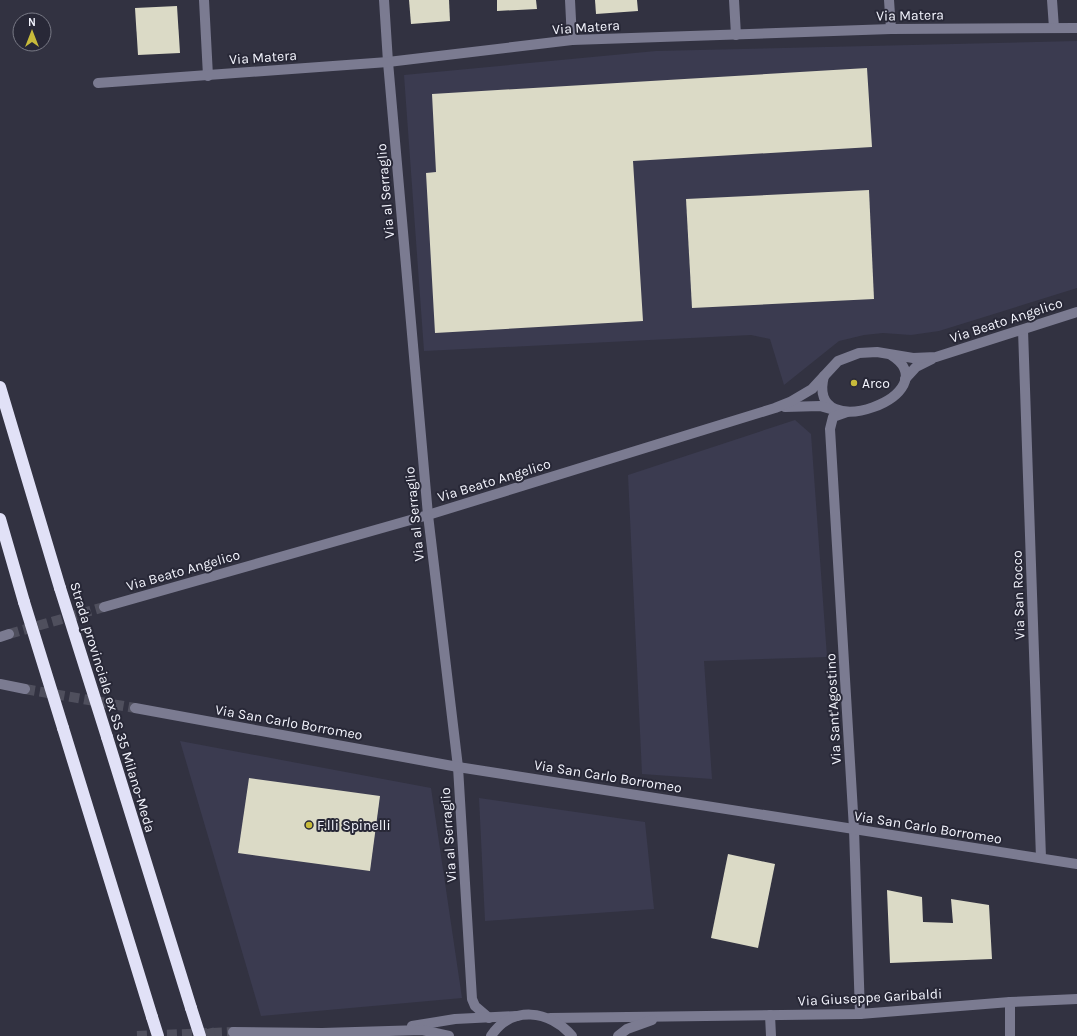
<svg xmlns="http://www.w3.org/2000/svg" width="1077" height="1036" viewBox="0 0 1077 1036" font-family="Karla,sans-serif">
	<rect width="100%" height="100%" fill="#323241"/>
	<!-- built -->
	<g fill="#3b3b50">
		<path d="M1077 41V288L939 331 911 335 883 333 864 335 839 341 784 385 770 339 751 335 424 351 404 75 656 51Z"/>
		<path d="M795 420 811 434 827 657 704 661 712 779 642 774 628 475Z"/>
		<path d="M180 741 431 788 462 998 261 1016Z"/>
		<path d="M479 798 645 822 654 909 485 921Z"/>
	</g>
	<!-- building -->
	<g fill="#dbdac6">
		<path d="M409 0H449L450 21 411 24Z"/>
		<path d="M497 0H536L537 9 497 11Z"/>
		<path d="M595 0H637L638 11 596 14Z"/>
		<path d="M177 6 180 53 138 55 135 8Z"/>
		<path d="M867 68 872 147 633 161 643 321 435 333 426 173 436 172 432 94Z"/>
		<path d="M869 190 874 299 692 308 686 199Z"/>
		<path d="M249 778 380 796 370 871 238 853Z"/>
		<path d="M728 854 775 864 758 948 711 938Z"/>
		<path d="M887 890 922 897 923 922 953 923 951 899 989 905 992 959 890 963Z"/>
	</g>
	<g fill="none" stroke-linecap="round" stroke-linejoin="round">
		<!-- minor-tunnel -->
		<g stroke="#4f4f5d" stroke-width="10" stroke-dasharray="10 5" stroke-linecap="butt">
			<path d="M9 634 104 607"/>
			<path d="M25 689 135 708"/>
			<path d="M137 1036 233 1032"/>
		</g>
		<!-- highway-tunnel -->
		<path stroke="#4f4f5d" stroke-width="12" stroke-dasharray="12 6" stroke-linecap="butt" d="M203 1036 217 1033"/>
		<!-- minor -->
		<g stroke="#7b7b91" stroke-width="10">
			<path d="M204 0 208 76"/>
			<path d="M384 0 388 62 428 515 458 767 472 999 475 1006 489 1018"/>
			<path d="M570 0 572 40"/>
			<path d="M734 0 736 35"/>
			<path d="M889 0 891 29"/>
			<path d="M1052 0 1054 28"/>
			<path d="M98 83 388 62 572 40 891 29 1077 28"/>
			<path d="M1023 330 1041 858"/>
			<path d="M824 376C805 449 952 393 891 355"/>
			<path d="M905 379 916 367 932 359"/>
			<path d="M785 407 820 406 834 410"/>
			<path d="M847 412 833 417 830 429 854 829 860 1014"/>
			<path d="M104 607 428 515 775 408 790 402 812 389 838 361 859 353 877 352 913 358 936 357 1077 312"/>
			<path d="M0 637 9 634"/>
			<path d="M0 684 25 689"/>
			<path d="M135 708 458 767 1077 864"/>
			<path d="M1010 1002V1036"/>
			<path d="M770 1015 771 1036"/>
			<path d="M550 1018 860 1014 1010 1002 1077 999"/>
			<path d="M412 1026 455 1019 517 1016"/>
			<path d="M233 1032 322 1033 422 1030 449 1036"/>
			<path d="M491 1036C511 1005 550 1010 572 1036"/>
			<path d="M618 1036 627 1029 652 1020"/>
		</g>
		<!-- highway -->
		<g stroke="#e1e1f7" stroke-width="12">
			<path d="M0 387 60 588"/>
			<path d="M0 519 24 602"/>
			<path d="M63 728 152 1017"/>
			<path d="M107 737 191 1008"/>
		</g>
		<!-- highway-bridge -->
		<g stroke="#e1e1f7" stroke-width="12">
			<path d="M60 588 107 737"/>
			<path d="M24 602 63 728"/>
			<path d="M191 1008 200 1036"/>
			<path d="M152 1017 158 1036"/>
		</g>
	</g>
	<!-- markers -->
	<g fill="#c8bb3b" stroke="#282837" stroke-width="1.5">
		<circle cx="854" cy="383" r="4"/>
		<circle cx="309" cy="825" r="4"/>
	</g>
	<g text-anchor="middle" stroke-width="4" stroke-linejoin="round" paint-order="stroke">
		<!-- street labels -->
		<g font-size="14" fill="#f3f4fd" stroke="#282837">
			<text transform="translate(910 15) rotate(-1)" y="5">Via Matera</text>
			<text transform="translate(586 27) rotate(-4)" y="5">Via Matera</text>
			<text transform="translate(263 57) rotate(-4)" y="5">Via Matera</text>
			<text transform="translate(385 191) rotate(-95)" y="5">Via al Serraglio</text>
			<text transform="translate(1006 320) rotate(-18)" y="5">Via Beato Angelico</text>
			<text transform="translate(494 480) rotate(-17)" y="5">Via Beato Angelico</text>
			<text transform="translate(414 514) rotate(-96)" y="5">Via al Serraglio</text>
			<text transform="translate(183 570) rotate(-16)" y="5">Via Beato Angelico</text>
			<text transform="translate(1018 595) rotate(-92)" y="5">Via San Rocco</text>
			<text transform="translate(113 707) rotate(73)" y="5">Strada provinciale ex SS 35 Milano-Meda</text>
			<text transform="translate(833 709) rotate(-93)" y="5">Via Sant'Agostino</text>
			<text transform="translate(289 722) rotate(10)" y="5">Via San Carlo Borromeo</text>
			<text transform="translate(608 776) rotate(9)" y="5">Via San Carlo Borromeo</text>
			<text transform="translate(928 827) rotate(9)" y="5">Via San Carlo Borromeo</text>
			<text transform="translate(448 835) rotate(-94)" y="5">Via al Serraglio</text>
			<text transform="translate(870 997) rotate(-3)" y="5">Via Giuseppe Garibaldi</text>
		</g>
		<!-- poi labels -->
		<g font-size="14" fill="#f3f4fd" stroke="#282837" text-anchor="start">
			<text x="862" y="388">Arco</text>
			<text x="317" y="830">F.lli Spinelli</text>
		</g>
	</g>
	<!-- north arrow -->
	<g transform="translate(32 32)"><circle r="19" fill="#282837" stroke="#797a86"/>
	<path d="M0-3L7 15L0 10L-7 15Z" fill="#c8bb3b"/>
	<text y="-6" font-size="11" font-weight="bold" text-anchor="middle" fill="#f3f4fd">N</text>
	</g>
</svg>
